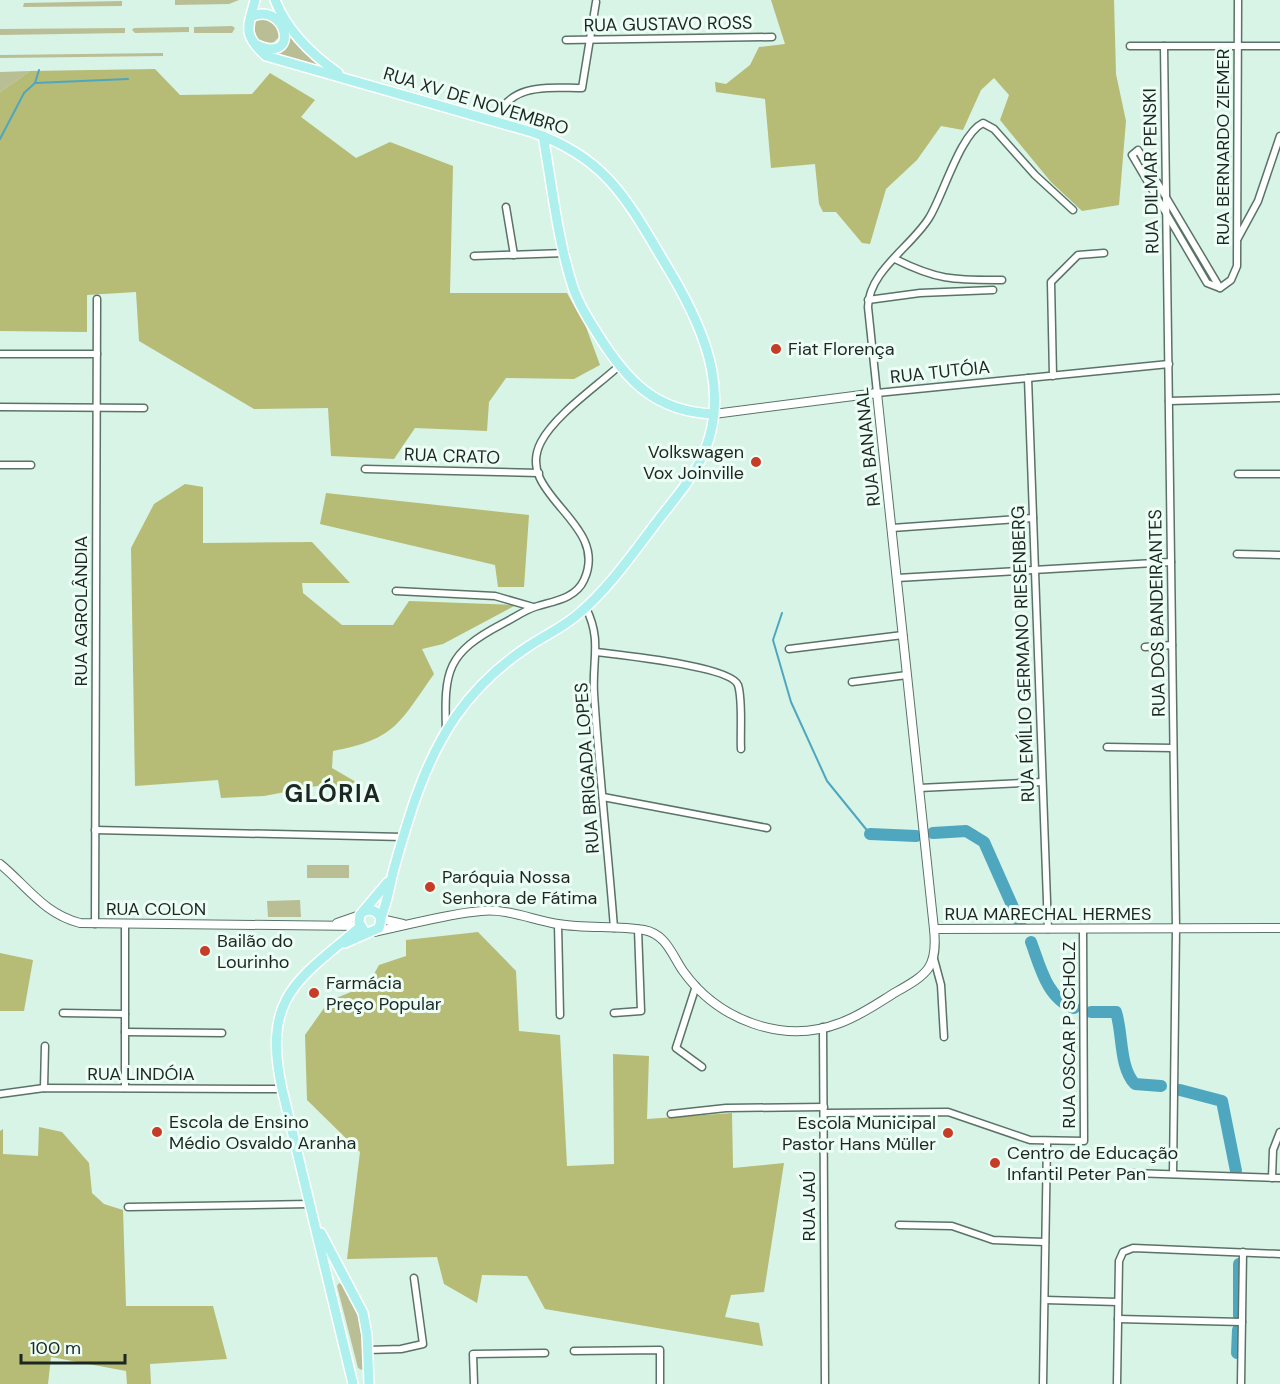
<svg xmlns="http://www.w3.org/2000/svg" width="1280" height="1384" viewBox="0 0 1280 1384" font-family="'DM Sans',sans-serif">
	<rect width="100%" height="100%" fill="#d7f4e6"/>
	<!-- green -->
	<g fill="#babe95">
		<path d="M175 0H239L229 4 175 5Z"/>
		<path d="M122 1V6L23 7 24 3Z"/>
		<path d="M272 13 281 35 274 42C259 47 247 34 254 19Z"/>
		<path d="M232 26 235 28 232 33H194V27Z"/>
		<path d="M189 27V32L135 33 132 30 134 28Z"/>
		<path d="M125 28V33L0 35V29Z"/>
		<path d="M290 33 306 53 325 69 270 52Z"/>
		<path d="M163 53V56L0 58V55Z"/>
		<path d="M30 71 0 92V72Z"/>
		<rect x="307" y="865" width="42" height="13"/>
		<path d="M300 900 301 917H268L267 901Z"/>
		<path d="M339 1283C365 1296 363 1342 365 1367L362 1370 358 1368 337 1286Z"/>
	</g>
	<!-- forest -->
	<g fill="#b6bb76">
		<path d="M771 0H1114L1116 74 1126 121 1119 205 1082 211 1051 182 1000 120 1009 95 994 78 981 90 963 130 941 126 917 160 886 189 870 244 862 243 836 212H823L819 204 815 164 771 168 765 99 716 92 715 82 726 84 750 65 759 47 785 44Z"/>
		<path d="M155 69 180 95 252 94 270 73 315 100 301 117 356 158 390 142 453 166 450 293H567L586 327 600 365 574 379 506 378 489 402 487 431 415 428 394 459 331 456 328 408 254 409 139 341 136 292 87 295V332L0 331V92L30 71Z"/>
		<path d="M185 484 203 487V543L312 542 350 583H302L303 593 342 625H393L409 601 516 605 443 644 422 649 434 674C399 723 396 739 333 751L332 768 356 782 336 792 317 786 264 796 221 798 218 780 135 786 131 548 154 504Z"/>
		<path d="M326 493 529 515 524 587H498L495 565 320 524Z"/>
		<path d="M478 932 516 971 519 1031 560 1035 567 1166 614 1164 613 1054 649 1056 647 1119 732 1113 733 1168 784 1163 764 1292 731 1295 725 1317 759 1323 763 1346 545 1309 527 1276 482 1275 477 1303 444 1284 437 1257 347 1259 360 1152 307 1100 305 1035 329 1001 368 985 379 965 406 956V940Z"/>
		<path d="M0 953 33 960 24 1011H0Z"/>
		<path d="M39 1127 62 1132 89 1163 92 1193 104 1204 123 1210 126 1306H213L227 1359 150 1364 151 1384H127L126 1371 51 1357 48 1384H0V1131L3 1129V1154L38 1156Z"/>
	</g>
	<g fill="none" stroke-linecap="round" stroke-linejoin="round">
		<!-- stream -->
		<g stroke="#4fa7bf" stroke-width="2">
			<path d="M35 83 128 79"/>
			<path d="M0 139 24 93 35 83 39 70"/>
			<path d="M782 613 773 640 791 702 827 781 870 834"/>
		</g>
		<!-- river -->
		<g stroke="#4fa7bf" stroke-width="12">
			<path d="M933 833 966 831 984 842 1020 923"/>
			<path d="M870 834 916 836"/>
			<path d="M1031 942C1040 966 1047 999 1074 1008"/>
			<path d="M1091 1012H1116C1123 1034 1119 1067 1135 1084L1161 1086"/>
			<path d="M1180 1090 1222 1101 1236 1171"/>
			<path d="M1239 1316V1264"/>
			<path d="M1237 1353 1238 1330"/>
		</g>
		<defs>
			<g id="minor">
				<path d="M566 40 772 37"/>
				<path d="M1130 46H1280"/>
				<path d="M1164 46 1176 929 1173 1174"/>
				<path d="M495 121C510 82 548 88 582 88L596 2"/>
				<path d="M1138 150 1220 288 1207 283 1132 155Z"/>
				<path d="M506 207 514 255"/>
				<path d="M1073 210 1035 175 994 129 983 123C960 134 943 196 929 218 911 247 869 271 868 307L877 393 1169 364"/>
				<path d="M1238 238 1258 201 1280 136"/>
				<path d="M474 256 565 253"/>
				<path d="M895 259C939 281 955 280 1002 280"/>
				<path d="M1220 288 1231 280 1237 266 1238 0"/>
				<path d="M868 300 920 293 993 290"/>
				<path d="M0 354H97"/>
				<path d="M1053 376 1051 282 1078 255 1104 253"/>
				<path d="M1028 378 1048 929"/>
				<path d="M1169 401 1280 398"/>
				<path d="M0 407 144 408"/>
				<path d="M0 465H31"/>
				<path d="M365 469 539 473"/>
				<path d="M1238 474H1280"/>
				<path d="M892 528 1033 518"/>
				<path d="M1237 554 1280 555"/>
				<path d="M897 578 1171 562"/>
				<path d="M396 591 495 596 533 607"/>
				<path d="M586 608C602 640 592 660 594 693 599 772 608 850 614 928"/>
				<path d="M1145 647 1172 645"/>
				<path d="M789 649 903 635"/>
				<path d="M596 652C619 655 731 666 738 685 743 700 740 732 741 749"/>
				<path d="M852 682 907 675"/>
				<path d="M446 730C444 670 447 653 502 624 514 618 526 609 538 606 555 601 576 598 584 580 611 522 513 495 541 442 555 415 596 387 619 366"/>
				<path d="M1107 747 1173 748"/>
				<path d="M919 788 1042 782"/>
				<path d="M603 797 767 828"/>
				<path d="M95 830 403 837"/>
				<path d="M95 924 97 299"/>
				<path d="M558 924 560 1015"/>
				<path d="M934 959 941 985 944 1037"/>
				<path d="M696 986 676 1048 702 1067"/>
				<path d="M63 1013 125 1014"/>
				<path d="M614 1013 641 1011 638 929"/>
				<path d="M823 1027 825 1384"/>
				<path d="M125 1032 222 1033"/>
				<path d="M44 1088 45 1046"/>
				<path d="M125 1088V924"/>
				<path d="M0 1094 44 1088 282 1089"/>
				<path d="M824 1113 948 1112 1030 1140 1084 1141 1083 929"/>
				<path d="M671 1114 726 1108 824 1107"/>
				<path d="M1132 1173 1280 1178"/>
				<path d="M1272 1178 1273 1150 1280 1132"/>
				<path d="M128 1207 310 1204"/>
				<path d="M899 1225 952 1226 993 1240 1045 1242"/>
				<path d="M1045 1300 1118 1302"/>
				<path d="M1118 1319 1242 1322"/>
				<path d="M368 1350 401 1349 423 1344 414 1278"/>
				<path d="M574 1351 660 1350V1384"/>
				<path d="M474 1384 473 1354 545 1353"/>
				<path d="M1043 1384 1047 1142"/>
				<path d="M1117 1384 1119 1261 1123 1252 1133 1248 1280 1254"/>
				<path d="M1241 1384 1243 1252"/>
			</g>
			<g id="tertiary">
				<path d="M0 864C27 886 44 914 80 923L360 926"/>
				<path d="M381 919 403 924"/>
				<path d="M337 923 360 915"/>
				<path d="M934 929 1280 928"/>
				<path d="M374 932C409 925 446 914 481 911 506 908 533 920 558 924 586 929 616 925 644 930 666 934 672 955 683 971 718 1020 783 1045 840 1023 860 1016 878 1003 896 992 928 974 938 967 934 929L877 393 714 414"/>
			</g>
			<g id="primary">
				<path d="M255 0C248 28 242 34 266 56L532 132C610 159 629 204 669 270 707 333 736 403 694 472 682 492 666 509 653 527 629 559 606 591 576 616 560 629 542 637 526 648 499 666 475 689 456 716 425 761 410 812 395 865 390 882 388 901 381 917"/>
				<path d="M275 0C287 31 311 54 338 73"/>
				<path d="M251 17C287 0 301 65 257 45"/>
				<path d="M543 136C552 185 557 237 572 284 577 301 587 317 597 333 626 380 655 412 714 414"/>
				<path d="M364 931 359 922 360 915 388 882"/>
				<path d="M345 943 379 928 381 919C378 911 371 908 363 912"/>
				<path d="M321 1233 363 1313 367 1335 369 1384"/>
				<path d="M353 1384 282 1089C262 997 297 980 360 927"/>
			</g>
		</defs>
		<!-- minor casing -->
		<use href="#minor" stroke="#5a7367" stroke-width="9"/>
		<!-- tertiary casing -->
		<use href="#tertiary" stroke="#5a7367" stroke-width="10"/>
		<!-- primary casing -->
		<use href="#primary" stroke="#fff" stroke-width="12"/>
		<!-- minor -->
		<use href="#minor" stroke="#fff" stroke-width="6"/>
		<!-- tertiary -->
		<use href="#tertiary" stroke="#fff" stroke-width="8"/>
		<!-- primary -->
		<use href="#primary" stroke="#aef0ed" stroke-width="9"/>
	</g>
	<!-- markers -->
	<g fill="#c73c26" stroke="#edfef6" stroke-width="2">
		<circle cx="776" cy="349" r="6"/>
		<circle cx="756" cy="462" r="6"/>
		<circle cx="430" cy="887" r="6"/>
		<circle cx="205" cy="951" r="6"/>
		<circle cx="314" cy="993" r="6"/>
		<circle cx="157" cy="1132" r="6"/>
		<circle cx="948" cy="1133" r="6"/>
		<circle cx="995" cy="1163" r="6"/>
	</g>
	<g text-anchor="middle" stroke-width="6" stroke-linejoin="round" paint-order="stroke">
		<!-- street labels -->
		<g font-size="18" fill="#1d2722" stroke="#edfef6">
			<text transform="translate(668 24) rotate(-1)" y="6">RUA GUSTAVO ROSS</text>
			<text transform="translate(476 101) rotate(17)" y="6">RUA XV DE NOVEMBRO</text>
			<text transform="translate(1223 147) rotate(-90)" y="6">RUA BERNARDO ZIEMER</text>
			<text transform="translate(1151 171) rotate(-91)" y="6">RUA DILMAR PENSKI</text>
			<text transform="translate(940 372) rotate(-6)" y="6">RUA TUTÓIA</text>
			<text transform="translate(868 447) rotate(-96)" y="6">RUA BANANAL</text>
			<text transform="translate(452 456) rotate(2)" y="6">RUA CRATO</text>
			<text transform="translate(81 611) rotate(-90)" y="6">RUA AGROLÂNDIA</text>
			<text transform="translate(1157 613) rotate(-91)" y="6">RUA DOS BANDEIRANTES</text>
			<text transform="translate(1023 654) rotate(-92)" y="6">RUA EMÍLIO GERMANO RIESENBERG</text>
			<text transform="translate(587 768) rotate(-94)" y="6">RUA BRIGADA LOPES</text>
			<text x="156" y="915">RUA COLON</text>
			<text x="1048" y="920">RUA MARECHAL HERMES</text>
			<text transform="translate(1069 1035) rotate(-90)" y="6">RUA OSCAR P SCHOLZ</text>
			<text x="141" y="1080">RUA LINDÓIA</text>
			<text transform="translate(809 1206) rotate(-90)" y="6">RUA JAÚ</text>
		</g>
		<!-- poi labels -->
		<g font-size="18" fill="#1d2722" stroke="#edfef6" text-anchor="start">
			<text x="788" y="355">Fiat Florença</text>
			<text x="744" y="458" text-anchor="end">Volkswagen<tspan x="744" dy="21">Vox Joinville</tspan></text>
			<text x="442" y="883">Paróquia Nossa<tspan x="442" dy="21">Senhora de Fátima</tspan></text>
			<text x="217" y="947">Bailão do<tspan x="217" dy="21">Lourinho</tspan></text>
			<text x="326" y="989">Farmácia<tspan x="326" dy="21">Preço Popular</tspan></text>
			<text x="169" y="1128">Escola de Ensino<tspan x="169" dy="21">Médio Osvaldo Aranha</tspan></text>
			<text x="936" y="1129" text-anchor="end">Escola Municipal<tspan x="936" dy="21">Pastor Hans Müller</tspan></text>
			<text x="1007" y="1159">Centro de Educação<tspan x="1007" dy="21">Infantil Peter Pan</tspan></text>
		</g>
		<!-- district labels -->
		<g font-size="24" font-weight="bold" letter-spacing="1.5" fill="#1d2722" stroke="#edfef6">
			<text x="333" y="802">GLÓRIA</text>
		</g>
	</g>
	<!-- scale -->
	<path d="M21 1354v9h104v-9" fill="none" stroke="#1d2722" stroke-width="3"/>
	<text x="30" y="1354" font-size="18" fill="#1d2722" stroke="#edfef6" stroke-width="4.5" paint-order="stroke">100 m</text>
</svg>
